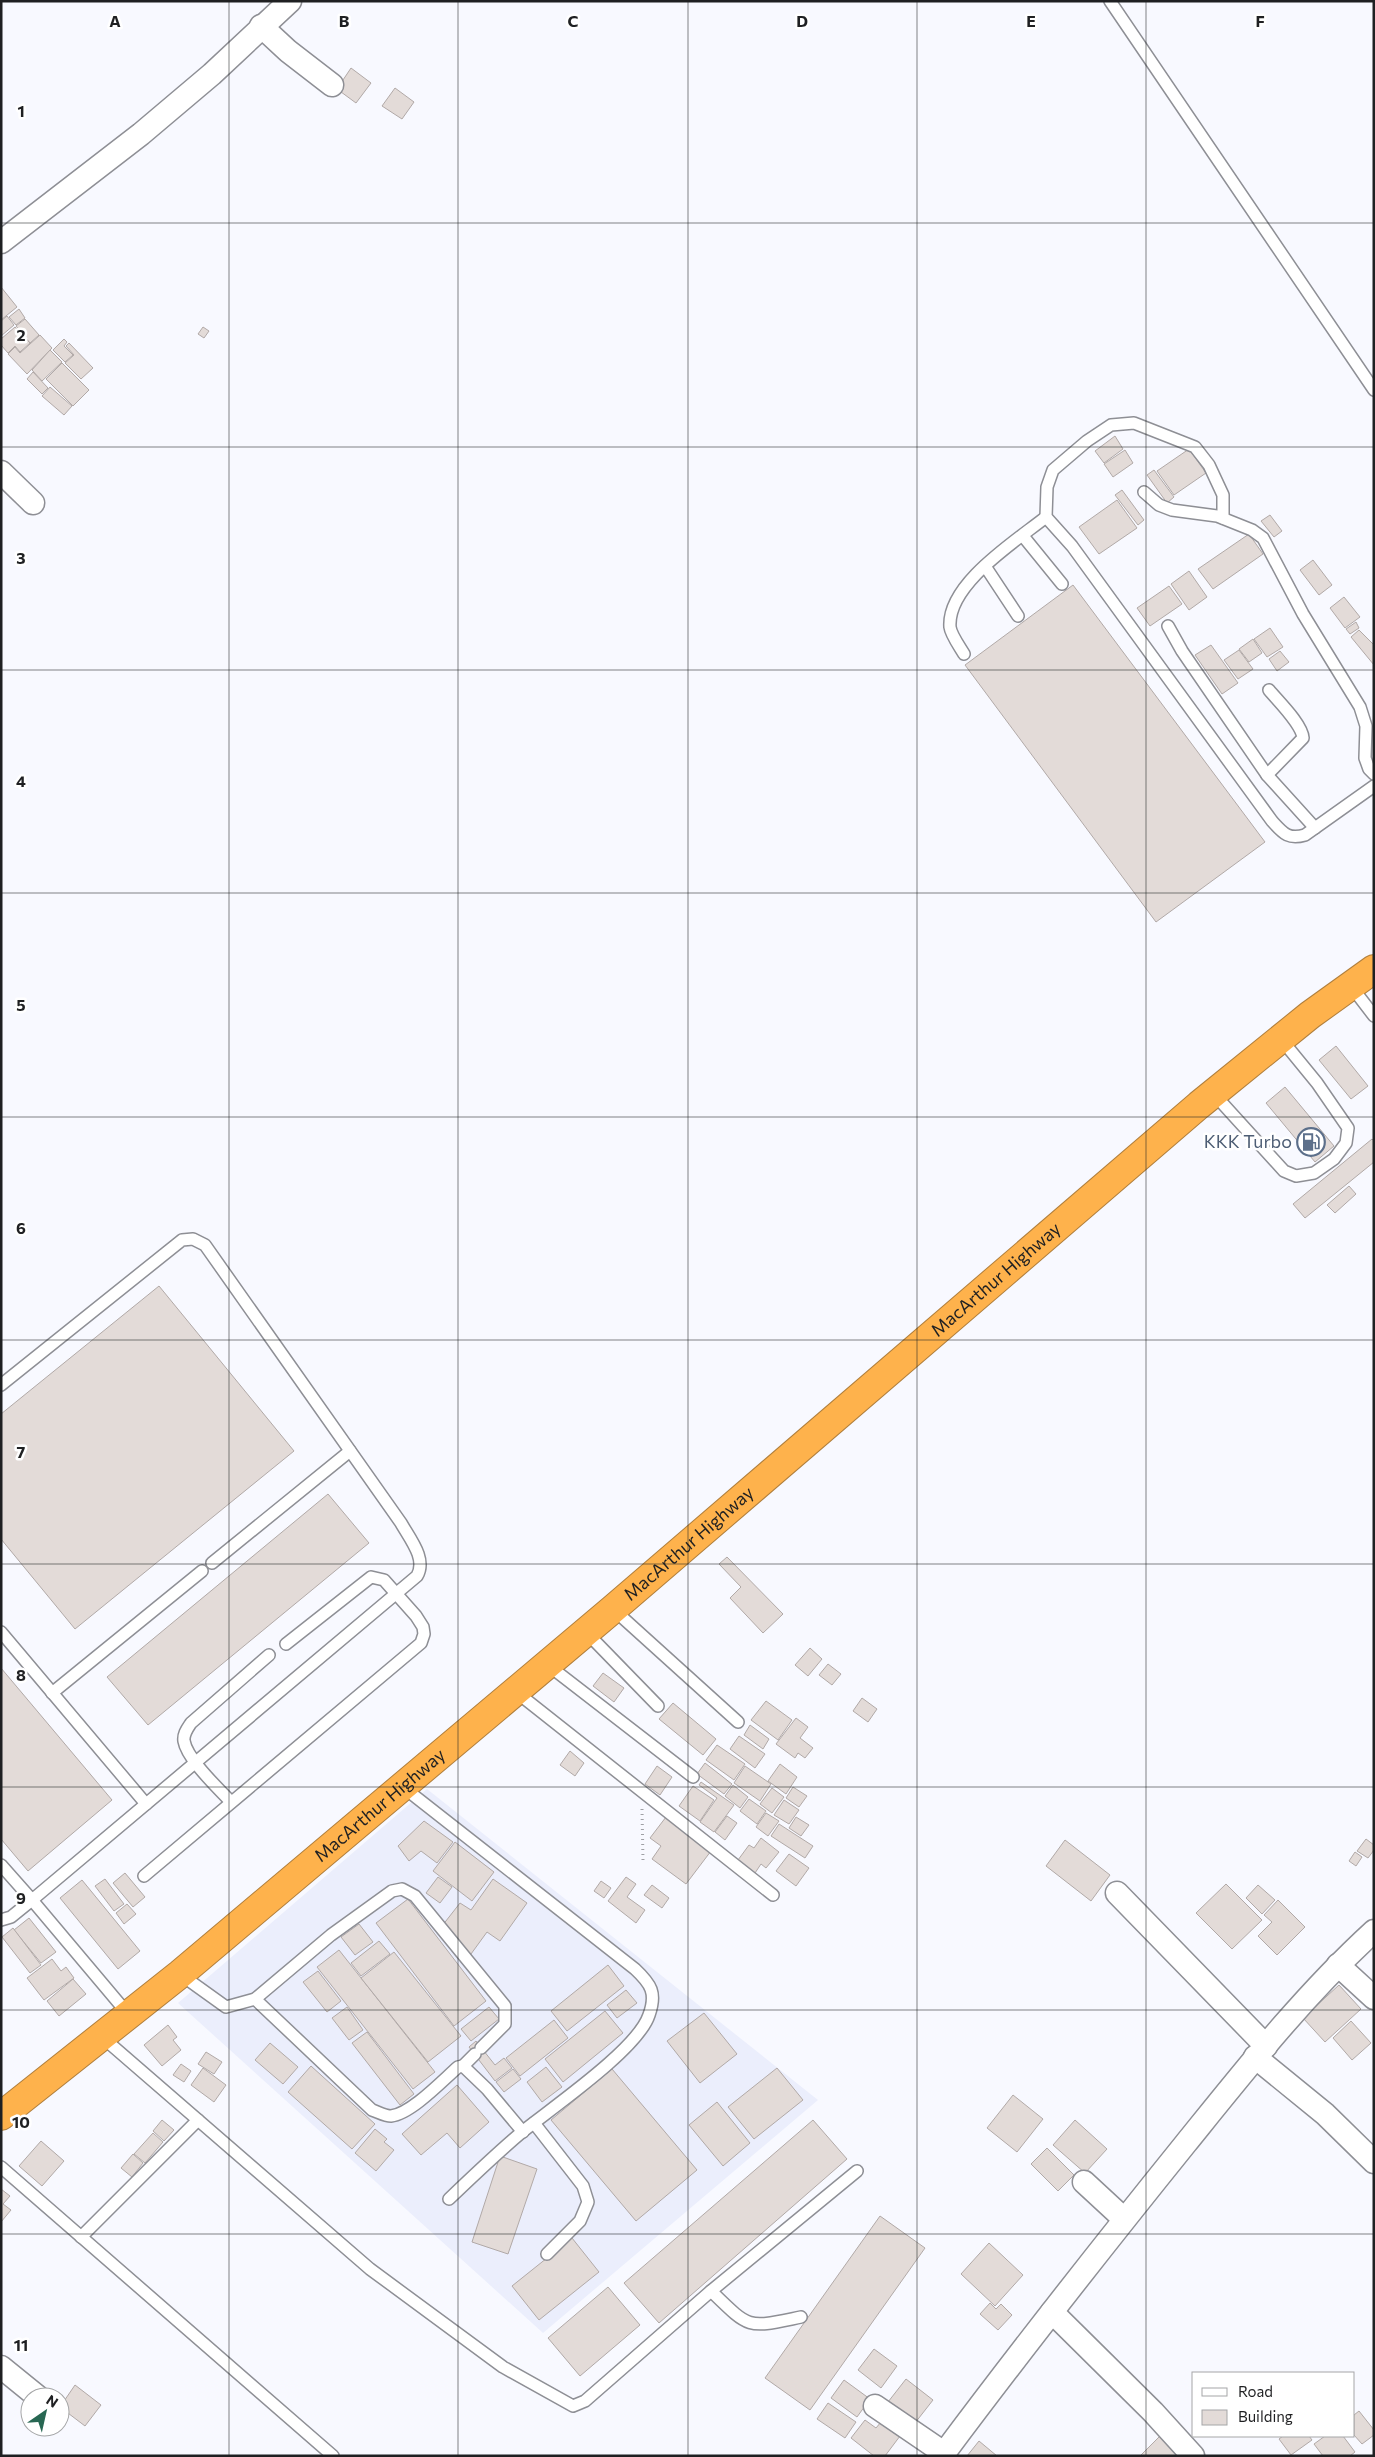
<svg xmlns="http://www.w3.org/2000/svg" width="1375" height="2457" viewBox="0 0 1375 2457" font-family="Commissioner,sans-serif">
	<rect width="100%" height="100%" fill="#f8f9ff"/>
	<!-- built -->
	<path fill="#ebeefc" d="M427 1789 818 2100 543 2333 178 2003Z"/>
	<!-- building -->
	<g fill="#e3dbd8" stroke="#b1a9a7">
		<path d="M351 68 371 83 356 103 337 89Z"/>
		<path d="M395 88 414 102 402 119 382 106Z"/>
		<path d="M1 287 17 307 1 320Z"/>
		<path d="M19 309 25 318 16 325 9 317Z"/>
		<path d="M7 316 14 325 1 336V321Z"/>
		<path d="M25 319 39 335 30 343 16 326Z"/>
		<path d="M15 327 30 343 20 352 15 346 8 353 1 345V339Z"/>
		<path d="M203 327 209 331 204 338 198 334Z"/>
		<path d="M40 335 52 348 27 374 8 354 15 347 20 353Z"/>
		<path d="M64 339 67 342 64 346 73 355 65 362 53 350Z"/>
		<path d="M69 343 93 368 81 379 65 363 74 355 66 346Z"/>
		<path d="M50 350 62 362 42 381 32 370Z"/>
		<path d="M62 363 89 390 73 406 46 379Z"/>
		<path d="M33 372 48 388 42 394 27 379Z"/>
		<path d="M50 387 72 406 64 415 42 396Z"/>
		<path d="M1115 436 1123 449 1104 463 1095 451Z"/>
		<path d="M1189 449 1206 473 1174 495 1157 471Z"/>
		<path d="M1125 450 1133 463 1113 477 1104 464Z"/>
		<path d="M1154 470 1174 497 1167 503 1147 475Z"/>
		<path d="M1122 490 1144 520 1138 525 1115 495Z"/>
		<path d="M1117 500 1137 528 1099 554 1079 527Z"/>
		<path d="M1270 515 1282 531 1274 537 1261 521Z"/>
		<path d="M1249 534 1263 554 1213 589 1198 569Z"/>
		<path d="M1313 560 1332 585 1319 595 1300 570Z"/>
		<path d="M1189 571 1207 597 1189 610 1171 584Z"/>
		<path d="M1073 585 1265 842 1156 922 965 665Z"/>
		<path d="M1169 586 1182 604 1150 626 1137 608Z"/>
		<path d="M1344 597 1360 617 1345 628 1330 608Z"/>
		<path d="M1356 622 1359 628 1350 634 1346 629Z"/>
		<path d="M1270 628 1283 647 1267 657 1254 639Z"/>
		<path d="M1359 630 1374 645V665L1351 637Z"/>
		<path d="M1253 639 1262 653 1249 662 1239 649Z"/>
		<path d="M1211 645 1238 683 1222 694 1195 655Z"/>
		<path d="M1239 650 1253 669 1238 679 1224 660Z"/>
		<path d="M1280 651 1289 662 1277 671 1269 659Z"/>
		<path d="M1336 1046 1368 1086 1351 1099 1319 1060Z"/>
		<path d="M1285 1087 1334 1146 1315 1162 1266 1103Z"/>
		<path d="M1372 1139 1374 1141V1162L1305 1218 1293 1204Z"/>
		<path d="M1349 1186 1356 1194 1335 1213 1327 1205Z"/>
		<path d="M159 1286 294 1451 75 1629 1 1539V1414Z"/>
		<path d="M328 1494 369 1543 148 1725 107 1677Z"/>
		<path d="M727 1557 783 1614 763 1633 730 1598 741 1587 719 1564Z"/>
		<path d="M810 1648 822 1659 808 1676 795 1665Z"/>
		<path d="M828 1664 841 1674 832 1685 819 1675Z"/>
		<path d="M1 1668 112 1800 28 1871 1 1839Z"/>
		<path d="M603 1673 624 1688 614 1702 593 1686Z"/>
		<path d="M862 1698 877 1709 868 1722 853 1711Z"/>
		<path d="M766 1701 792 1720 778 1740 751 1720Z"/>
		<path d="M673 1703 716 1739 703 1755 659 1719Z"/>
		<path d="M796 1718 808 1727 800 1738 813 1748 805 1758 798 1753 795 1758 776 1744Z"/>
		<path d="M750 1725 769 1739 763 1749 744 1735Z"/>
		<path d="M739 1736 765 1754 755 1768 730 1749Z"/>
		<path d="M717 1745 745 1764 734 1780 706 1760Z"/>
		<path d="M570 1751 584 1763 575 1776 560 1765Z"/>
		<path d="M705 1763 732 1784 724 1794 697 1774Z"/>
		<path d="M780 1764 797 1777 786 1794 768 1781Z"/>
		<path d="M657 1766 672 1777 660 1795 645 1784Z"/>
		<path d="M745 1766 771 1784 760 1801 734 1783Z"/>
		<path d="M701 1782 734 1805 714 1832 700 1822 717 1798 699 1785Z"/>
		<path d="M733 1785 748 1797 740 1808 725 1796Z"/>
		<path d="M693 1786 714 1800 700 1821 679 1806Z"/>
		<path d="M793 1787 807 1796 799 1807 786 1798Z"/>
		<path d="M772 1788 784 1797 772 1813 760 1804Z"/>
		<path d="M749 1799 766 1811 757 1824 740 1811Z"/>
		<path d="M784 1800 799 1810 789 1824 774 1815Z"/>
		<path d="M766 1813 779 1821 768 1836 756 1827Z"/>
		<path d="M727 1816 737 1823 725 1840 715 1832Z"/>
		<path d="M666 1817 711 1851 686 1884 652 1859 661 1846 650 1838Z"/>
		<path d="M796 1817 809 1825 801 1836 789 1828Z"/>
		<path d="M424 1821 453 1842 437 1863 421 1851 409 1861 398 1846Z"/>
		<path d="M779 1824 813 1846 805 1858 771 1836Z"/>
		<path d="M761 1838 779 1852 766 1868 761 1864 755 1873 738 1860 749 1845 754 1848Z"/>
		<path d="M1366 1839 1374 1845V1850L1368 1858 1357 1851Z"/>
		<path d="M1065 1840 1110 1875 1091 1901 1046 1866Z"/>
		<path d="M455 1842 494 1872 472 1901 433 1871Z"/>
		<path d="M1355 1852 1362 1857 1356 1866 1349 1861Z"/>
		<path d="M789 1854 809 1868 796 1886 776 1871Z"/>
		<path d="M125 1873 145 1897 133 1907 113 1883Z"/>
		<path d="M438 1877 452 1887 440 1903 426 1893Z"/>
		<path d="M626 1877 636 1884 627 1897 645 1910 636 1923 608 1901Z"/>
		<path d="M105 1879 124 1904 114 1911 95 1886Z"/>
		<path d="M493 1879 527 1903 500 1941 487 1932 471 1954 442 1926 460 1903 471 1910Z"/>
		<path d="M82 1880 140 1951 118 1969 60 1898Z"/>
		<path d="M601 1881 611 1888 604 1898 594 1891Z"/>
		<path d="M1226 1884 1262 1920 1232 1949 1196 1913Z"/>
		<path d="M652 1885 669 1898 662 1908 644 1895Z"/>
		<path d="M1258 1885 1275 1900 1262 1914 1246 1898Z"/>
		<path d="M408 1899 486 2001 454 2026 376 1923Z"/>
		<path d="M1278 1900 1305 1927 1277 1955 1258 1936 1272 1922 1264 1915Z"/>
		<path d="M127 1904 136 1914 124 1924 116 1913Z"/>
		<path d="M29 1918 56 1952 41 1963 14 1930Z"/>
		<path d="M359 1924 373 1942 355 1955 341 1937Z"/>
		<path d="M13 1928 41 1965 30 1973 2 1937Z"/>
		<path d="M379 1941 390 1954 361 1976 351 1963Z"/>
		<path d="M339 1950 435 2072 413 2089 317 1967Z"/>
		<path d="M394 1952 461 2036 428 2062 361 1978Z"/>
		<path d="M52 1959 61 1971 66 1967 74 1978 44 2000 27 1978Z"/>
		<path d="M608 1965 624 1986 567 2031 551 2011Z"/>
		<path d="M318 1971 341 2001 327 2012 303 1982Z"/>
		<path d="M73 1979 86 1994 59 2016 47 2001Z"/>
		<path d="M1339 1985 1361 2009 1325 2042 1303 2018Z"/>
		<path d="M626 1990 637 2003 617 2018 607 2005Z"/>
		<path d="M347 2007 363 2030 349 2040 332 2018Z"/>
		<path d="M489 2007 499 2019 471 2041 461 2029Z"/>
		<path d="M605 2011 623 2033 563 2082 545 2059Z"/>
		<path d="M704 2013 737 2054 700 2083 667 2041Z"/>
		<path d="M554 2020 568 2038 520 2076 506 2058Z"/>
		<path d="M1351 2021 1371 2043 1352 2060 1333 2038Z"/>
		<path d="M168 2025 177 2037 173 2040 181 2050 162 2066 144 2045Z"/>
		<path d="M367 2032 414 2094 400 2105 352 2043Z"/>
		<path d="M476 2041 495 2065 504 2058 512 2068 495 2081 469 2047Z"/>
		<path d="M270 2043 298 2067 283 2084 255 2060Z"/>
		<path d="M206 2052 222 2062 214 2074 198 2064Z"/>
		<path d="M181 2064 191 2071 184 2082 173 2075Z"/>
		<path d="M311 2066 375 2124 352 2149 288 2092Z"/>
		<path d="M546 2067 562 2087 542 2102 527 2082Z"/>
		<path d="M203 2068 226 2085 214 2102 191 2085Z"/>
		<path d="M777 2068 803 2100 754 2139 728 2107Z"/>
		<path d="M513 2069 521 2079 504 2092 496 2082Z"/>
		<path d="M612 2069 697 2170 636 2221 551 2120Z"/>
		<path d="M457 2085 489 2122 460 2148 447 2133 421 2155 402 2134Z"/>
		<path d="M1013 2095 1043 2119 1017 2152 987 2128Z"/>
		<path d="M717 2102 750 2143 723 2166 689 2125Z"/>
		<path d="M162 2120 174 2130 164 2141 153 2131Z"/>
		<path d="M813 2120 847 2159 659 2323 624 2283Z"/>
		<path d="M1075 2120 1107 2149 1085 2173 1053 2145Z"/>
		<path d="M375 2129 387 2139 384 2142 394 2150 376 2171 355 2153Z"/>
		<path d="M153 2133 163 2142 145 2163 134 2154Z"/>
		<path d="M41 2141 64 2161 42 2186 19 2166Z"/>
		<path d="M1047 2148 1074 2175 1058 2191 1031 2164Z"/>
		<path d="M133 2154 143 2163 132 2177 121 2168Z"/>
		<path d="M500 2156 537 2169 508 2254 472 2242Z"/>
		<path d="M1 2189 10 2196 3 2204 11 2210 1 2222Z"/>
		<path d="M880 2216 925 2248 810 2410 765 2378Z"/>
		<path d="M572 2238 599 2272 539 2320 512 2286Z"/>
		<path d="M989 2243 1023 2275 995 2306 961 2274Z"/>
		<path d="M608 2287 640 2325 580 2376 548 2338Z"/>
		<path d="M990 2303 996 2309 1001 2304 1012 2315 998 2330 980 2314Z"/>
		<path d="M874 2349 897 2366 881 2388 858 2370Z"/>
		<path d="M906 2379 933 2400 915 2423 888 2402Z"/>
		<path d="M844 2380 870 2399 857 2417 831 2398Z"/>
		<path d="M75 2385 101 2405 85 2426 60 2407Z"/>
		<path d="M828 2403 856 2422 845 2438 817 2419Z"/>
		<path d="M1359 2411 1374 2430V2435L1362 2444 1354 2435V2415Z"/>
		<path d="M865 2420 876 2428 881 2422 900 2436 885 2456H874L851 2438Z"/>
		<path d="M1163 2433 1184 2456H1140Z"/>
		<path d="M1283 2436H1309L1312 2440 1291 2455 1279 2439Z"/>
		<path d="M1325 2436H1343L1355 2452 1350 2456H1323L1314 2444Z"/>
		<path d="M979 2441 997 2456H967Z"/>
	</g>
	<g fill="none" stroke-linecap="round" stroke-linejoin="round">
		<defs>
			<g id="lane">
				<path d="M1110 1 1374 390"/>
				<path d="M1144 492 1159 505 1172 510 1217 516 1252 530 1263 538 1303 614 1360 707 1366 726 1365 758 1369 769 1374 774"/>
				<path d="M1223 518V495L1209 465 1195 447 1134 423 1111 425 1087 441 1053 470 1047 487 1046 517 1072 546 1272 821C1283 833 1288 840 1305 835L1374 786"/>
				<path d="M1023 536 1062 584"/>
				<path d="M985 566 1018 616"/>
				<path d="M1168 626 1182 651 1267 775 1315 828"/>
				<path d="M964 654C960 647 951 635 950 627 947 584 1016 541 1046 517"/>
				<path d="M1267 775 1303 738C1302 724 1278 701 1269 690"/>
				<path d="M1351 986 1374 1016"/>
				<path d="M1213 1093 1284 1171 1296 1176 1314 1173 1334 1159 1346 1143 1348 1128 1317 1083 1281 1039"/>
				<path d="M1 1385 182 1240 193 1239 205 1245 401 1523C410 1539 427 1559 417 1576L32 1900 1 1865"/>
				<path d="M212 1563 350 1451"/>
				<path d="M613 1609 738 1722"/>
				<path d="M1 1632 146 1804"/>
				<path d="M586 1632 658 1706"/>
				<path d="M548 1665 693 1777"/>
				<path d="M515 1691 773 1895"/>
				<path d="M52 1693 202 1571"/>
				<path d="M403 1787 635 1969C651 1984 657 1993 649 2015 638 2049 553 2107 522 2132 497 2153 473 2176 449 2199"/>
				<path d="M231 1802C218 1788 187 1759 184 1741 183 1734 187 1729 191 1723L269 1655"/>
				<path d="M144 1876 421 1643 424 1634 423 1627 416 1616 384 1580 371 1577 286 1644"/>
				<path d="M1 1920 11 1917 32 1900 128 2014"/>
				<path d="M180 1974 226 2007 255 1999 331 1935 392 1891 402 1889 415 1896 505 2006V2024L481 2048"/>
				<path d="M255 1999 372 2110C378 2112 385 2116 391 2116 411 2114 443 2080 458 2067L463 2066 487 2089 523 2132"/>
				<path d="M101 2036 370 2269 503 2367 573 2406 585 2401 711 2291 857 2171"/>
				<path d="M463 2066 475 2054"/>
				<path d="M534 2123 583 2186 588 2202 580 2221 547 2254"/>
				<path d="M1 2167 333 2456"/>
				<path d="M81 2237 198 2120"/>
				<path d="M711 2291C751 2330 747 2328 801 2317"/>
			</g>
			<g id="street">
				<path d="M261 26 288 51 332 85"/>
				<path d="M1 242 141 134 212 74 290 1"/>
				<path d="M1 472 33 503"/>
				<path d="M1117 1893 1266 2046"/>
				<path d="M1338 1965 1374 1998"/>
				<path d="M1255 2057 1325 2114 1374 2162"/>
				<path d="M1084 2182 1124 2219"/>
				<path d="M1052 2312 1153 2412 1193 2456"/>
				<path d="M1 2367 38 2397"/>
				<path d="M875 2406 944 2453"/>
				<path d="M942 2456C1021 2350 1103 2246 1186 2143 1245 2070 1304 1995 1374 1931"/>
			</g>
			<g id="highway">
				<path id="s1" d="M1 2116 180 1974 613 1609 1199 1105 1310 1015 1374 969"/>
			</g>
		</defs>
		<!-- lane casing -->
		<use href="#lane" stroke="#8e8f95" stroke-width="14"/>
		<!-- street casing -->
		<use href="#street" stroke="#8e8f95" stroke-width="25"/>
		<!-- highway casing -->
		<use href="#highway" stroke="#b07f3d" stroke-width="30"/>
		<!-- path -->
		<path stroke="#9fa0a5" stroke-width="3" stroke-dasharray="1 4" stroke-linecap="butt" d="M642 1809 643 1861"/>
		<!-- lane -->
		<use href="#lane" stroke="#fff" stroke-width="11"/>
		<!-- street -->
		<use href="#street" stroke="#fff" stroke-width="22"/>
		<!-- highway -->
		<use href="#highway" stroke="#feb24c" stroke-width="28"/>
	</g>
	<!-- grid -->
	<path fill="none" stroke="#1f2022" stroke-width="1" stroke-opacity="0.55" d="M229 1V2456M458 1V2456M688 1V2456M917 1V2456M1146 1V2456M1 223H1374M1 447H1374M1 670H1374M1 893H1374M1 1117H1374M1 1340H1374M1 1564H1374M1 1787H1374M1 2010H1374M1 2234H1374"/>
	<!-- icons -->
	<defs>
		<symbol id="fuel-ring" viewBox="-11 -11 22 22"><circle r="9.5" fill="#fff" stroke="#5c6f8a" stroke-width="1.5"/><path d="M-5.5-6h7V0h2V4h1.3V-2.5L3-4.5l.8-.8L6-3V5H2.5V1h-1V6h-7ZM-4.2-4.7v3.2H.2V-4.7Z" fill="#5c6f8a"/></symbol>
	</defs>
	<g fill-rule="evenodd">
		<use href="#fuel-ring" x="1295" y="1126" width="32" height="32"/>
	</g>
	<g text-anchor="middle" stroke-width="5" stroke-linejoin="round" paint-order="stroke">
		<!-- service labels -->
		<g font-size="18" fill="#4e5e75" stroke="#fff" text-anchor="end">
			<text x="1292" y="1148">KKK Turbo</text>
		</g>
		<!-- street labels -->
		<g font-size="18" fill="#1f2022" stroke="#fff">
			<text dy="6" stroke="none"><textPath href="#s1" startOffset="1300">MacArthur Highway</textPath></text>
			<text dy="6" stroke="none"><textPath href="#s1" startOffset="895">MacArthur Highway</textPath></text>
			<text dy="6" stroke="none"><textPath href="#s1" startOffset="490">MacArthur Highway</textPath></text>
		</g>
	</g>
	<g font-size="16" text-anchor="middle" font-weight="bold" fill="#1f2022" stroke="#fff" stroke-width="5" stroke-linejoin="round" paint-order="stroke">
		<text x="115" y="27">A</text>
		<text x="344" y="27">B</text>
		<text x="573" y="27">C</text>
		<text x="802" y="27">D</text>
		<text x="1031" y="27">E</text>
		<text x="1260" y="27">F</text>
		<text x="21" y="117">1</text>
		<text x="21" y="341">2</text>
		<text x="21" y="564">3</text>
		<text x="21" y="787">4</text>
		<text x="21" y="1011">5</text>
		<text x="21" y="1234">6</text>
		<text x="21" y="1458">7</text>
		<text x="21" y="1681">8</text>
		<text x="21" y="1904">9</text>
		<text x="21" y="2128">10</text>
		<text x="21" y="2351">11</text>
	</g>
	<!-- border -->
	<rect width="1375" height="2457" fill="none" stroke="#1f2022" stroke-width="5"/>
	<!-- legend -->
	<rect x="1192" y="2372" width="162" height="65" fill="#ffffff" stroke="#a5a6a7"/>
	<rect x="1202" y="2388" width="25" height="8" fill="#ffffff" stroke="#a5a6a7"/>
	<text x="1238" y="2397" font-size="15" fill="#1f2022">Road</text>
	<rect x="1202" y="2410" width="25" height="15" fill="#e3dbd8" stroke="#a5a6a7"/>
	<text x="1238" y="2422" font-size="15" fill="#1f2022">Building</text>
	<!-- north arrow -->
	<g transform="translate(45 2412) rotate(34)"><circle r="24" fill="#ffffff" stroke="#a5a6a7"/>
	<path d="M0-4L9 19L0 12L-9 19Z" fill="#286753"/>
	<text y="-8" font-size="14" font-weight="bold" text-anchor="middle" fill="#1f2022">N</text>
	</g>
</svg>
